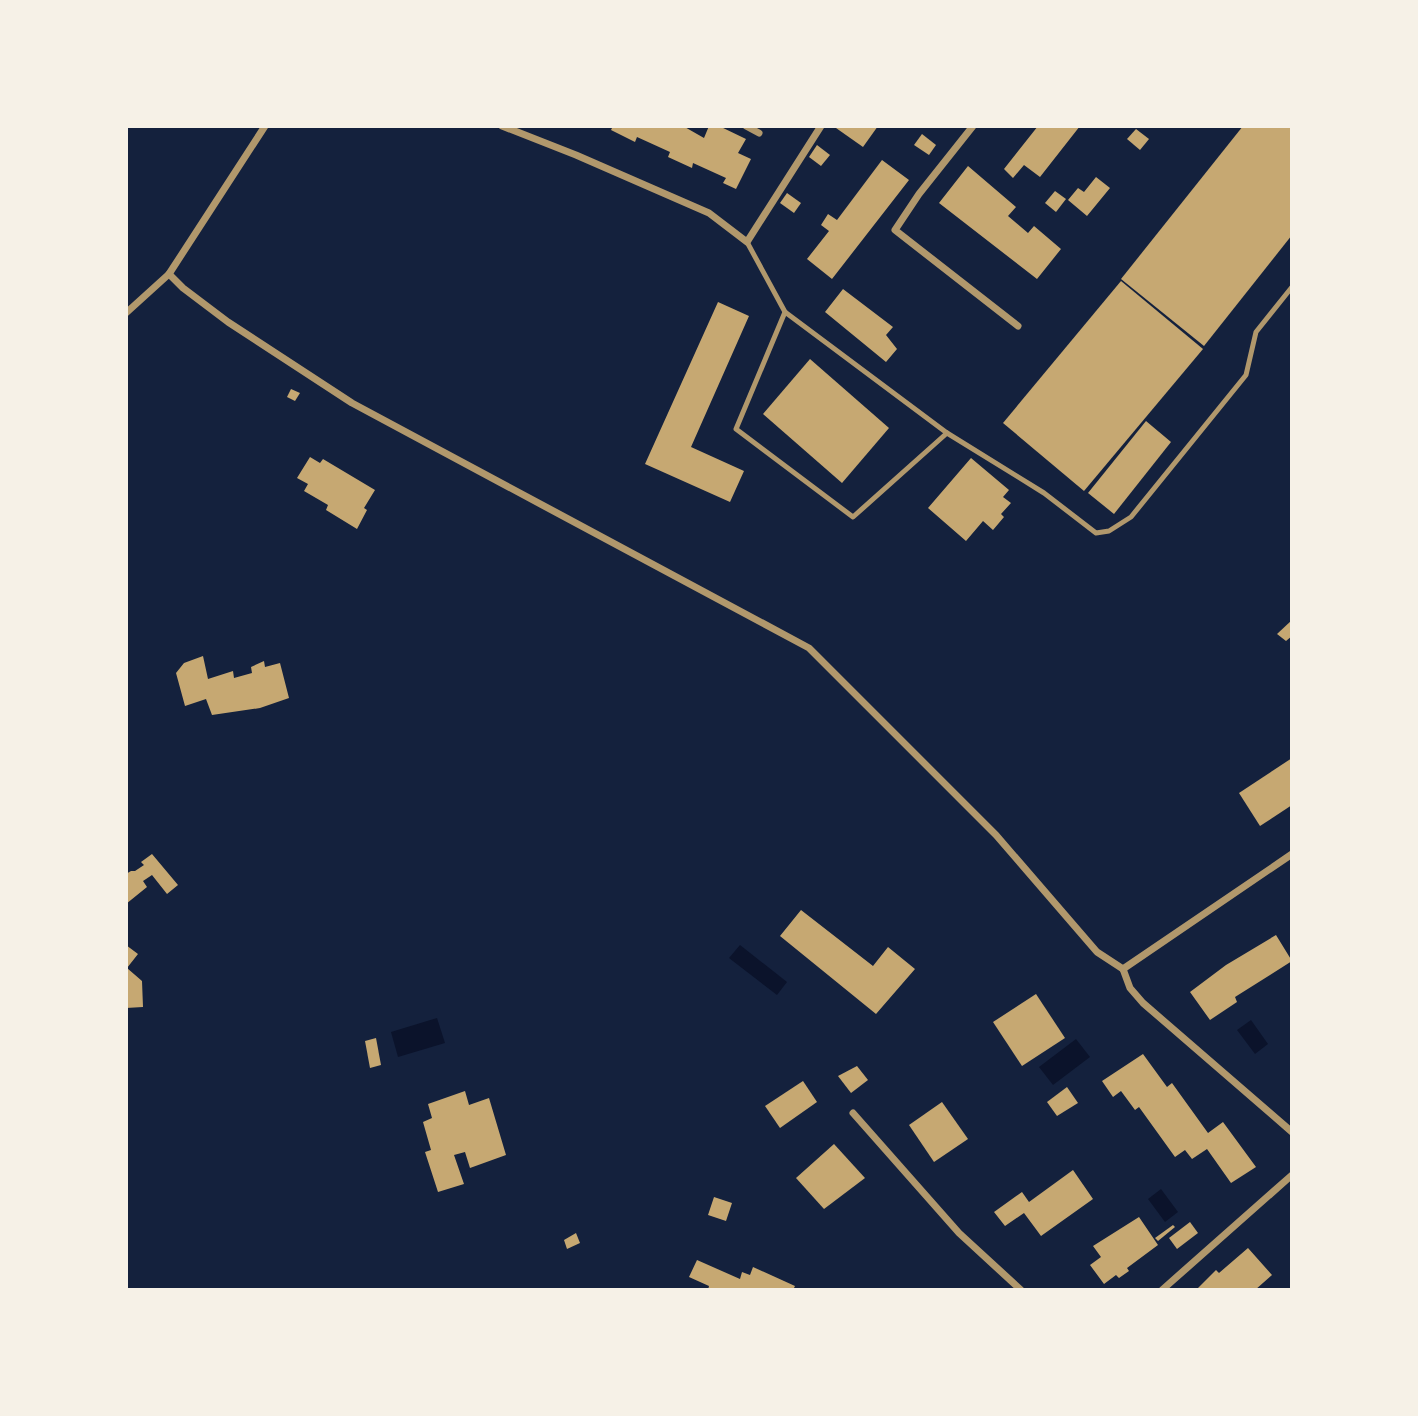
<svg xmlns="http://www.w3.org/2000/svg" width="1418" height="1416" viewBox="0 0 1418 1416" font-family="Karla,sans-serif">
	<rect width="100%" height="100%" fill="#14213d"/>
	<!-- water -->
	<g fill="#0b132b">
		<path d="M740 945 787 982 777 995 729 958Z"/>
		<path d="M437 1018 445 1043 398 1057 391 1032Z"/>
		<path d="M1251 1020 1268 1044 1255 1054 1237 1030Z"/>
		<path d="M1076 1039 1090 1057 1053 1085 1039 1067Z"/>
		<path d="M1161 1189 1178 1212 1165 1222 1148 1199Z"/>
	</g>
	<!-- building -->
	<g fill="#c6a872">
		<path d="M613 126H683L704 138 709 126H719L746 139 738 153 751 159 736 189 723 183 726 178 693 163 692 168 668 157 670 152 637 137 635 142 611 130Z"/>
		<path d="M838 126H878L863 147 836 128Z"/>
		<path d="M1038 126H1080L1040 177 1024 165 1013 178 1004 169Z"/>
		<path d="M1243 126H1292V235L1204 346 1121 279Z"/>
		<path d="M1136 129 1149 139 1140 150 1127 139Z"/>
		<path d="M922 134 936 145 929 155 914 145Z"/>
		<path d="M817 145 830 155 821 166 809 157Z"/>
		<path d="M882 160 909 180 832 279 807 259 829 231 821 225 828 214 837 220Z"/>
		<path d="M968 166 1016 207 1008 216 1028 233 1034 226 1061 249 1037 279 939 203Z"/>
		<path d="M1096 177 1110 188 1087 216 1068 200 1078 188 1084 192Z"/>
		<path d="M1055 191 1066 199 1056 212 1045 203Z"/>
		<path d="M787 193 801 203 794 213 780 203Z"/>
		<path d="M1121 281 1203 349 1084 491 1003 423Z"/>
		<path d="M843 289 893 327 886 335 897 349 886 362 825 312Z"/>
		<path d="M718 302 749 316 691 447 744 471 730 502 645 464Z"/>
		<path d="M810 359 889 428 842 483 763 414Z"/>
		<path d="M291 389 300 393 295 401 287 397Z"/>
		<path d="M1146 421 1171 442 1114 514 1088 493Z"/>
		<path d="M310 457 320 463 323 459 375 490 364 508 367 510 357 529 326 510 328 505 304 491 308 484 297 478Z"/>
		<path d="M971 458 1009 490 1003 497 1011 503 1001 514 1004 517 993 530 983 521 966 541 928 508Z"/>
		<path d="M1292 620V636L1286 641 1277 634Z"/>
		<path d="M203 656 208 679 233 671 234 678 252 673 251 667 264 661 265 667 280 663 289 698 260 708 212 715 206 699 185 706 176 673 184 663Z"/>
		<path d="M1292 758V805L1260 826 1239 793Z"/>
		<path d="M152 854 178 885 167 894 152 875 143 881 147 887 126 904V874L131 871H135L144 865 141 862Z"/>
		<path d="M801 910 873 966 888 947 915 969 876 1014 780 936Z"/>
		<path d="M1276 935 1292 961 1235 997 1237 1002 1210 1020 1190 992 1226 965Z"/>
		<path d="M126 945 138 954 127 968 142 981 143 1007 126 1008Z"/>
		<path d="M1036 994 1065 1038 1022 1066 993 1022Z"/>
		<path d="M376 1038 381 1065 370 1068 365 1041Z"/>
		<path d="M1143 1054 1167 1087 1172 1083 1208 1133 1223 1122 1256 1167 1231 1183 1207 1149 1192 1159 1185 1150 1175 1157 1139 1107 1135 1110 1121 1091 1113 1097 1102 1081Z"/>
		<path d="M857 1066 868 1080 851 1093 838 1076Z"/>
		<path d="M803 1081 817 1102 780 1128 765 1106Z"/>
		<path d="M1067 1087 1078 1103 1057 1116 1047 1102Z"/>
		<path d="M465 1091 469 1105 489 1098 506 1155 470 1168 465 1152 454 1155 464 1184 438 1192 425 1152 431 1150 423 1122 432 1118 428 1104Z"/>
		<path d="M942 1102 968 1139 934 1162 909 1125Z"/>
		<path d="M834 1144 865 1178 824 1209 796 1178Z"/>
		<path d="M1073 1170 1093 1199 1041 1236 1024 1213 1005 1226 994 1212 1022 1192 1029 1202Z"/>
		<path d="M714 1197 732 1203 726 1221 708 1215Z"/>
		<path d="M1139 1217 1158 1245 1127 1268 1129 1271 1119 1278 1116 1275 1104 1284 1090 1265 1101 1257 1093 1246Z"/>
		<path d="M1190 1222 1198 1233 1177 1249 1169 1238Z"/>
		<path d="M1173 1225 1175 1227 1158 1241 1155 1238Z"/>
		<path d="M576 1233 580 1243 567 1249 564 1240Z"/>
		<path d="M1248 1248 1272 1275 1255 1290H1196L1216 1270 1219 1273Z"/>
		<path d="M697 1260 740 1279 742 1272 750 1275 753 1267 795 1286 793 1290H708L709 1286 689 1277Z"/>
	</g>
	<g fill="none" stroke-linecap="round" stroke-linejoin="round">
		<!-- service -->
		<g stroke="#b1986c" stroke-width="5">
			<path d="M747 242 785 312 947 433 1044 493 1096 533 1109 531 1131 517 1246 375 1256 332 1292 287"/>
			<path d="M785 312 736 429 853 517 947 433"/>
		</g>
		<!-- minor -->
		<g stroke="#b1986c" stroke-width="7">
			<path d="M502 126 576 155 709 213 747 242 821 126"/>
			<path d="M746 126 759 133"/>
			<path d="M973 126 919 194 895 230 1018 326"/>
			<path d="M169 274 183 288 228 322 352 403 809 648 996 835 1097 952 1123 969"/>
			<path d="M126 313 169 274 265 126"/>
			<path d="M1292 854 1123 969 1130 988 1143 1003 1292 1132"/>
			<path d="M853 1113 959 1233 1021 1290"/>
			<path d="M1162 1290 1292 1175"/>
		</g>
	</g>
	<!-- border -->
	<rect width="1418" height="1416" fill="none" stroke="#f6f1e7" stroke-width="256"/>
</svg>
